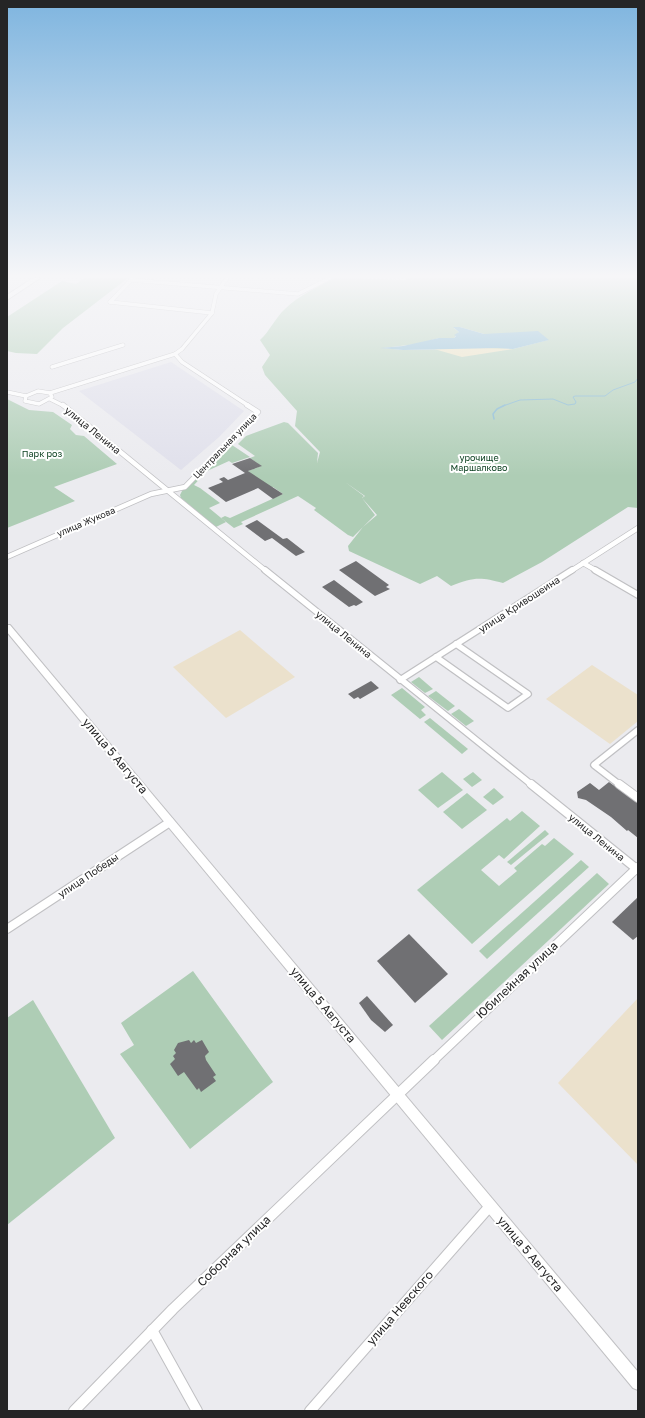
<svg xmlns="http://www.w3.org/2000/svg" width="645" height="1418" viewBox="0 0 645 1418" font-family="'Golos Text',sans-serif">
	<rect width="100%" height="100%" fill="#ebebef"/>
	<!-- built -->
	<path fill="#e0e0eb" d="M171 362 244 411 219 437 181 470 79 391Z"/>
	<!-- education -->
	<g fill="#ebe1cc">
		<path d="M240 630 295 677 226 718 173 667Z"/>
		<path d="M592 665 638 695V721L610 744 546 699Z"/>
		<path d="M638 998V1165L558 1083Z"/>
	</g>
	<!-- green -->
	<g fill="#aecdb5" fill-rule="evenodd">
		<path d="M84 278H128L63 328 37 354 16 353 7 351V317L62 281 76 284Z"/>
		<path d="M335 278 405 280 409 278H638V508L628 507 542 562 503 583C480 577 474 577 451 586L437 576 420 584 349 551 348 546 363 527 377 515 362 498 365 496 345 482 364 496 362 498 375 515 353 537 348 535 314 510 316 508 298 496 241 522 243 524 234 528 221 518 225 516 230 518 283 494 273 487 267 489 248 471 261 466 250 458 255 456 238 444 246 436 284 422 288 423 318 453 317 463 320 452 295 426 297 411 265 375 262 367 270 355 260 340C270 331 275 318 285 309 299 295 318 287 335 278ZM460 327 484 334 548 340 513 349 498 348 403 350 383 348 417 344 439 338H454L459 332 454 328Z"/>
		<path d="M7 399 29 410 53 412 72 425 70 429 76 435 84 436 117 464 54 487 75 501 7 528Z"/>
		<path d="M229 443 250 457 232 463 229 461 207 471 194 485 200 488 220 503 209 508 226 522 216 527 181 498 180 495 183 489Z"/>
		<path d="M419 677 433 689 425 693 411 682Z"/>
		<path d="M402 688 425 707 421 710 426 715 420 719 391 695Z"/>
		<path d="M436 691 455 706 448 711 428 696Z"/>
		<path d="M459 709 474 721 466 726 451 714Z"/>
		<path d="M430 718 468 749 462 754 424 722Z"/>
		<path d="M442 772 463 790 438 808 418 790Z"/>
		<path d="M473 772 482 780 472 787 463 779Z"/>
		<path d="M494 788 504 797 493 805 483 797Z"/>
		<path d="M467 793 487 810 462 829 443 812Z"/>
		<path d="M522 811 540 826 504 859 499 855 481 870 499 886 517 871 514 868 542 844 545 846 554 838 574 854 472 944 417 890 507 818 510 821Z"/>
		<path d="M545 830 549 834 511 865 507 862Z"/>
		<path d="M581 860 589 867 487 959 479 951Z"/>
		<path d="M597 873 609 884 442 1040 429 1026Z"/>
		<path d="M193 971 273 1082 190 1149 120 1054 134 1045 121 1023Z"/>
		<path d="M33 1000 115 1138 7 1225V1018Z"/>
	</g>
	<!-- sand -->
	<path fill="#ece2bd" d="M486 348 513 349 462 357 434 349Z"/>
	<!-- water -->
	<path fill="#82b7d1" d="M453 327H460L484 334 538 331 549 340 513 349 498 348 403 350 380 348 403 346 439 338H454L456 336 454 335 459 332Z"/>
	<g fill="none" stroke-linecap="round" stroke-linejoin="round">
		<!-- stream-far1 -->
		<path stroke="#82b7d1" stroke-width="1" d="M503 406 520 400 553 399 568 405 575 404 576 402 573 397 575 396H605L613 390 635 382 638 378"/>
		<!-- stream -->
		<path stroke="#82b7d1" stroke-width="1.5" d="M494 419 493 414 497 409 505 405"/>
	</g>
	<!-- building -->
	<g fill="#707073">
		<path d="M250 458 262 466 248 471 283 494 273 499 258 488 226 502 208 488 223 482 219 479 224 477 228 480 245 473 232 464Z"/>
		<path d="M257 520 283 539 287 538 305 552 296 556 272 538 265 541 245 526Z"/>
		<path d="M356 561 389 585 386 587 390 589 375 596 339 570Z"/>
		<path d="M334 580 363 602 356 606 354 605 349 607 322 587Z"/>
		<path d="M371 681 379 688 360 699 358 697 354 699 348 694Z"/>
		<path d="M609 782 638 803V838L628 830 627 831 611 817 586 800 578 798 577 792 590 783 599 790Z"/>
		<path d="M638 897V936L633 940 612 922Z"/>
		<path d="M409 934 448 974 415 1003 377 961Z"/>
		<path d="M367 996 393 1025 385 1032 371 1020 359 1003Z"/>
		<path d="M189 1040 191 1043 194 1040 196 1043 202 1040 209 1052 205 1056 206 1060 216 1075 213 1077 216 1081 201 1092 199 1088 197 1090 184 1072 178 1076 170 1064 175 1059 173 1056 176 1053 174 1050 178 1043Z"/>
	</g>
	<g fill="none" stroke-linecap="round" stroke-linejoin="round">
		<defs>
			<g id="street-far4">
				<path d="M131 280 298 294 330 278"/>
				<path d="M110 302 212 313"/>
				<path d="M110 302 133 278"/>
				<path d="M175 354 182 362 249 406"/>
				<path d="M52 367 123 345"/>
				<path d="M38 391 50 393 52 397 39 404 25 401 26 396Z"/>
				<path d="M7 392 26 396"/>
				<path d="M50 393 175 354 182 349 212 313 216 294 227 278"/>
				<path d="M50 399 64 406"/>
			</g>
			<g id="street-far3">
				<path d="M63 405 266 571"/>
				<path d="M7 557 151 494 185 487 258 412 247 405"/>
				<path d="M583 563 597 571"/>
				<path d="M571 571 638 528"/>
			</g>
			<g id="street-far2">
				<path d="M265 570 532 785"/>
				<path d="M595 570 638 595"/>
				<path d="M436 657 508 708 528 694 456 644"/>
				<path d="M400 680 572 570"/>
				<path d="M620 785 594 765 638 730"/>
			</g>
			<g id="street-far1">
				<path d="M531 784 638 870"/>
				<path d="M619 784 638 798"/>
				<path d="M7 929 170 822"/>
				<path d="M433 1061 638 867"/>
			</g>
			<g id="street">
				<path d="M152 1330 197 1411"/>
				<path d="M74 1411 173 1309 434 1060"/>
				<path d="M310 1411 490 1206"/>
			</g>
			<path id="secondary" d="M7 625H10L638 1372V1390L633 1388 7 632Z"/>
			<path id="highway" d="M33 278H40L7 300V295Z"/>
		</defs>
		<!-- street-far4 casing -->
		<use href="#street-far4" stroke="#c0c0c3" stroke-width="4.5"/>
		<!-- street-far3 casing -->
		<use href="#street-far3" stroke="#c0c0c3" stroke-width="6"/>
		<!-- street-far2 casing -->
		<use href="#street-far2" stroke="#c0c0c3" stroke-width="8"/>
		<!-- street-far1 casing -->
		<use href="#street-far1" stroke="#c0c0c3" stroke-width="10"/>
		<!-- street casing -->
		<use href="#street" stroke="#c0c0c3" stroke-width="12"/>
		<!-- secondary casing -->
		<use href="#secondary" stroke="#c0c0c3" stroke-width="2"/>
		<!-- highway casing -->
		<use href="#highway" stroke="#c0c0c3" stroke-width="2"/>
		<!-- street-far4 -->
		<use href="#street-far4" stroke="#fff" stroke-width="3.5"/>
		<!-- street-far3 -->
		<use href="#street-far3" stroke="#fff" stroke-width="4.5"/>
		<!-- street-far2 -->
		<use href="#street-far2" stroke="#fff" stroke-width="5.5"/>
		<!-- street-far1 -->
		<use href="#street-far1" stroke="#fff" stroke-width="8"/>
		<!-- street -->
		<use href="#street" stroke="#fff" stroke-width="10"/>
		<!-- secondary -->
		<use href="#secondary" fill="#fff" fill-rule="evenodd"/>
		<!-- highway -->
		<use href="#highway" fill="#fff" fill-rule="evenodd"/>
	</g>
	<!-- sky -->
	<linearGradient id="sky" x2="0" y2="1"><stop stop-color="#7fb5df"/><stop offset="0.58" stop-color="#f6f6f8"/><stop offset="1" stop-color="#f6f6f8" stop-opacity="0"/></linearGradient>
	<rect width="645" height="476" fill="url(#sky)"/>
	<g text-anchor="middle" stroke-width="4" stroke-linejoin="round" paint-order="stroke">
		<!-- far-street labels -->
		<g font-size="9" fill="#252526" stroke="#fff">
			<text transform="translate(225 446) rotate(-46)" y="3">Центральная улица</text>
			<text transform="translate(86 522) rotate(-23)" y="3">улица Жукова</text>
		</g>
		<!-- far-park labels -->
		<g font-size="9" fill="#0c4121" stroke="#fff">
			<text x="42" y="457">Парк роз</text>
			<text x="479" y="461">урочище<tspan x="479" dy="10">Маршалково</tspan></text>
		</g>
		<!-- street labels -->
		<g font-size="10" fill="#252526" stroke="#fff">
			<text transform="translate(93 430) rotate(39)" y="4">улица Ленина</text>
			<text transform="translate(519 604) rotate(-33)" y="4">улица Кривошеина</text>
			<text transform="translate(344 634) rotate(39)" y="4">улица Ленина</text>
			<text transform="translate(597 837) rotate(39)" y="4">улица Ленина</text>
			<text transform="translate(88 875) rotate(-34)" y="4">улица Победы</text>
		</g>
		<!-- near-street labels -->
		<g font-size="12" fill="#252526" stroke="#fff">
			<text transform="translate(115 756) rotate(50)" y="4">улица 5 Августа</text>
			<text transform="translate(517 980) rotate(-43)" y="4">Юбилейная улица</text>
			<text transform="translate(323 1005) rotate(50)" y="4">улица 5 Августа</text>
			<text transform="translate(234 1251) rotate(-44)" y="4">Соборная улица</text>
			<text transform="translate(530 1254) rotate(50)" y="4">улица 5 Августа</text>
			<text transform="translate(400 1308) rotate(-49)" y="4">улица Невского</text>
		</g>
	</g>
	<!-- border -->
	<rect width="645" height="1418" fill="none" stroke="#252526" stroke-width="16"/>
</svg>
